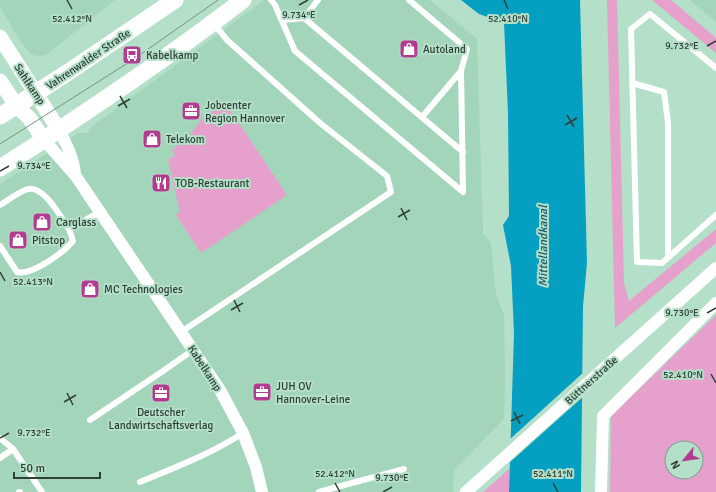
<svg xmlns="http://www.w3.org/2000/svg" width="716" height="492" viewBox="0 0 716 492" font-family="Signika,sans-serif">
	<rect width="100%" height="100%" fill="#b4dfc8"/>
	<!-- built -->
	<g fill="#a2d5ba">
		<path d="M0 0H115L46 55 38 56 33 55 27 50 21 42 0 7Z"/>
		<path d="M264 0H430L477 39 483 233 491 243 496 295 504 315 505 378 504 419 454 470 453 492H0V184L78 133H86L94 125Z"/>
		<path d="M690 0H716V22Z"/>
	</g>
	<!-- green -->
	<g fill="#e6a0cc" fill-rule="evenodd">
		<path d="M607 0H617L624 283 629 301 716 229V243L615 328Z"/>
		<path d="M652 0H671L716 38V53Z"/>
		<path d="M225 102 287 195 201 253 176 215 180 212 168 159 175 156 172 150 190 135 202 118Z"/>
		<path d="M716 315V492H610L611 416ZM672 448H696V472H672Z"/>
		<path d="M510 468 509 492H483Z"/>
	</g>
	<!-- water -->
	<path fill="#059fc2" d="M461 0H580L587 263 583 306 581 492H509L514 333 511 266 503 225 509 216 508 113 504 23 479 14Z"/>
	<!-- pier -->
	<path fill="#b4dfc8" d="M585 371V395L508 464 509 440Z"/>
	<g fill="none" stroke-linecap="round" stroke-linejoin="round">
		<!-- service -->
		<g stroke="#fff" stroke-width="6">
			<path d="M271 0 275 5 295 51 463 192 461 71 467 49 409 0"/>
			<path d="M304 18 463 152"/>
			<path d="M282 20 304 18 318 0"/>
			<path d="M716 68 650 14 631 29 637 262 662 263 716 215"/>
			<path d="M632 83 664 92 668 123V257"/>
			<path d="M422 117 461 71"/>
			<path d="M0 205C9 200 18 192 28 189 44 185 61 218 69 229"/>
			<path d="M0 246 17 272C32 276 64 252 73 241L69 229 100 212"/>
			<path d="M181 332 391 192 387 176 320 123 227 40 214 24"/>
			<path d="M90 420 163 371 193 350"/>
			<path d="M0 438 13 449 42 492"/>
			<path d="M0 458 13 449"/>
			<path d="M140 482C176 467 211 454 243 433"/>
			<path d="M19 492H20"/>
			<path d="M319 492 404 469"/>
		</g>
		<!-- minor -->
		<g stroke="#fff" stroke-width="12">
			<path d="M59 130C67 145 74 159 75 175"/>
			<path d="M44 140 75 175 220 390 243 433 256 467 262 492"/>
			<path d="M466 492 716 268"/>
			<path d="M601 492 603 416 716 303"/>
		</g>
		<!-- tertiary -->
		<g stroke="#fff" stroke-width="15">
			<path d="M0 37 59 130"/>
			<path d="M0 81 16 105 30 119 44 140"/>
		</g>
		<!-- secondary -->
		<g stroke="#fff" stroke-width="17">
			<path d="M0 116 70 71 175 0"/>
			<path d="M0 168C83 115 165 60 243 0"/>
		</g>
		<!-- tram -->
		<path stroke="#749383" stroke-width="1" d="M0 144 134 59 218 0"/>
	</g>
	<!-- ticks -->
	<path fill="none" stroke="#2f4037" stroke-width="1.5" d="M67 0 72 9M504 0 508 9M299 5 308 0M707 46 716 41M120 96 127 108M118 106 130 99M567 115 574 127M565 125 577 118M0 171 9 166M401 208 407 220M398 217 410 210M0 272 5 281M234 300 240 312M231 310 243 303M707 313 716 308M711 374 716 383M67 393 73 405M64 402 76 395M514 412 520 424M511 421 523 415M0 438 9 433M335 483 340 492M553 483 558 492M383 492 392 487"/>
	<!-- icons -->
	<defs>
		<symbol id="shop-square" viewBox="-11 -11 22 22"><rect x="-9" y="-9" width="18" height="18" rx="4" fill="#b33b90" stroke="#b4dfc8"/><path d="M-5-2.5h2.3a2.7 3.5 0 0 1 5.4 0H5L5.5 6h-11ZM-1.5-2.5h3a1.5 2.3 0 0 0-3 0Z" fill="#fff"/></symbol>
		<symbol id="bus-square" viewBox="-11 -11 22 22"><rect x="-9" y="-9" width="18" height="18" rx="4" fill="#b33b90" stroke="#b4dfc8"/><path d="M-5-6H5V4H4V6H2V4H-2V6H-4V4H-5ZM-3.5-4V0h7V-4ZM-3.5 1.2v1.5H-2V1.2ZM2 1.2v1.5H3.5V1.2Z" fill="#fff"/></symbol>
		<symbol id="office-square" viewBox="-11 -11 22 22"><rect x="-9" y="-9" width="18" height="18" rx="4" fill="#b33b90" stroke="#b4dfc8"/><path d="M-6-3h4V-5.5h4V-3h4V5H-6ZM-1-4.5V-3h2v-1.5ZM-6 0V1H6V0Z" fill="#fff"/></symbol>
		<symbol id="restaurant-square" viewBox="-11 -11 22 22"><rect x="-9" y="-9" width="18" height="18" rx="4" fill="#b33b90" stroke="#b4dfc8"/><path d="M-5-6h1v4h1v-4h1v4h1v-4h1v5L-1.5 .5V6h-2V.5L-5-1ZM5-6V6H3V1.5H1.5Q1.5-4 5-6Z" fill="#fff"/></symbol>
	</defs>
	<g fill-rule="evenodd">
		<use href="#shop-square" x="398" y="38" width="22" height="22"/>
		<use href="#bus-square" x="121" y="44" width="22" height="22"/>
		<use href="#office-square" x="180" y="100" width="22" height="22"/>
		<use href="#shop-square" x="141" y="128" width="22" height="22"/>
		<use href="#restaurant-square" x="150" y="172" width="22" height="22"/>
		<use href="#shop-square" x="31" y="211" width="22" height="22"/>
		<use href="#shop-square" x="7" y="229" width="22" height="22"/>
		<use href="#shop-square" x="79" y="278" width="22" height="22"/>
		<use href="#office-square" x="251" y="381" width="22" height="22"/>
		<use href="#office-square" x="150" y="382" width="22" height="22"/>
	</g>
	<g text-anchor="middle" stroke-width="4" stroke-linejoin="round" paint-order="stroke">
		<!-- poi labels -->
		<g font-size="11" fill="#2f4037" stroke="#b4dfc8" text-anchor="start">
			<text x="423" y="53">Autoland</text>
			<text x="146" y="59">Kabelkamp</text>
			<text x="205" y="109">Jobcenter<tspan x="205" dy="13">Region Hannover</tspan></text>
			<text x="166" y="143">Telekom</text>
			<text x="175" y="187">TOB-Restaurant</text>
			<text x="56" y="226">Carglass</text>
			<text x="32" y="244">Pitstop</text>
			<text x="104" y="293">MC Technologies</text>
			<text x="276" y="390">JUH OV<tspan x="276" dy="13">Hannover-Leine</tspan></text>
			<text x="161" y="416" text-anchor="middle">Deutscher<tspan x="161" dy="13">Landwirtschaftsverlag</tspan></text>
		</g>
		<!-- street labels -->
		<g font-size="11" fill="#2f4037" stroke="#b4dfc8">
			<text transform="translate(88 59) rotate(-34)" y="4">Vahrenwalder Straße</text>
			<text transform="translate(30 84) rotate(57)" y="4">Sahlkamp</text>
			<text transform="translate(205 368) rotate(57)" y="4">Kabelkamp</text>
			<text transform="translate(591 380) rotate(-42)" y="4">Büttnerstraße</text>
		</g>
		<!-- water labels -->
		<g font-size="12" font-style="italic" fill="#1a5c70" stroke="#b4dfc8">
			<text transform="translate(543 246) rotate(-90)" y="4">Mittellandkanal</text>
		</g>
	</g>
	<g font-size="10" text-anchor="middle" fill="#2f4037" stroke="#b4dfc8" stroke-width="4" stroke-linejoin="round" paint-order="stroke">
		<text x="299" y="18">9.734°E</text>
		<text x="72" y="22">52.412°N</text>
		<text x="508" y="22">52.410°N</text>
		<text x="682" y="49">9.732°E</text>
		<text x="34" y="169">9.734°E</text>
		<text x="33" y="285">52.413°N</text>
		<text x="682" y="316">9.730°E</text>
		<text x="683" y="378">52.410°N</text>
		<text x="34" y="436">9.732°E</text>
		<text x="335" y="477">52.412°N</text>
		<text x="553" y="477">52.411°N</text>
		<text x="392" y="481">9.730°E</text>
	</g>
	<!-- north arrow -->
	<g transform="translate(684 460) rotate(241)"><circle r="19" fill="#b4dfc8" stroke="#7f9f8e"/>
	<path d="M0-3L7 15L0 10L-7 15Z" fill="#b33b90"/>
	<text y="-6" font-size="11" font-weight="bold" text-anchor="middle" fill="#2f4037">N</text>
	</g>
	<!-- scale -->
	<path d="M14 472v6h86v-6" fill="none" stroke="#2f4037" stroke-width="2"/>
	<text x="20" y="472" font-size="12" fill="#2f4037" stroke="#b4dfc8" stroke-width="3" paint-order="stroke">50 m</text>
</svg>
